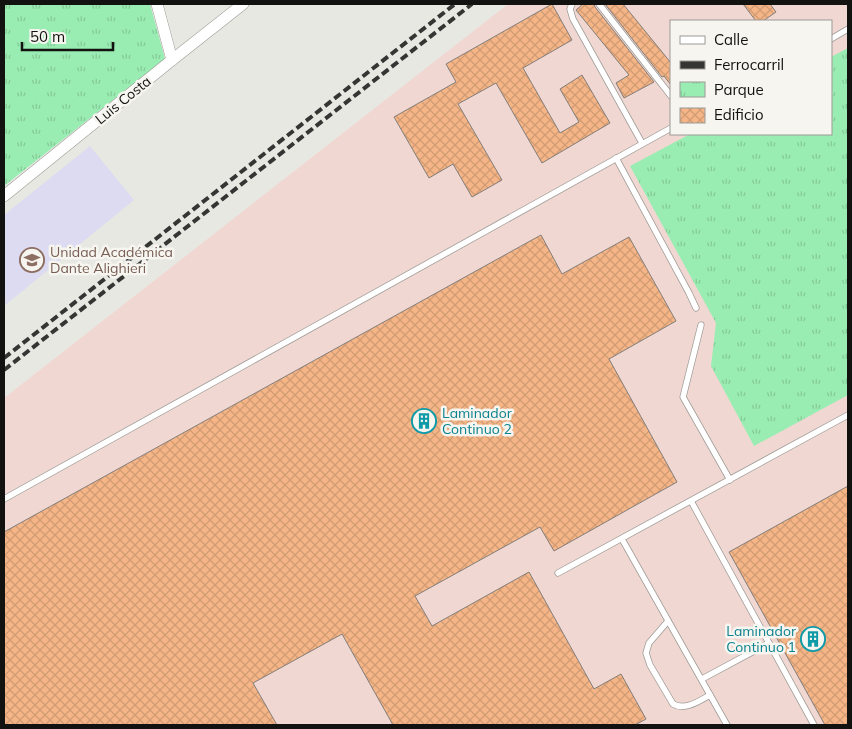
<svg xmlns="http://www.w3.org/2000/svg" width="852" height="729" viewBox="0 0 852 729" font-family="Mulish,sans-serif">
	<defs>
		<pattern id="park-tufts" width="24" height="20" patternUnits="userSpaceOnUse" patternTransform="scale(1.25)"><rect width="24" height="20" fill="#9aedb2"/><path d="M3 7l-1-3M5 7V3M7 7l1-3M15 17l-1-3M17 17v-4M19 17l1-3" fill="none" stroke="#84ca98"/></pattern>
		<pattern id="building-cross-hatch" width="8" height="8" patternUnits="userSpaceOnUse" patternTransform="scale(1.25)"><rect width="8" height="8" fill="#f5b586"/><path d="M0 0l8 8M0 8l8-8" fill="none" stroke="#d19b73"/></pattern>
	</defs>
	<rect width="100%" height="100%" fill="#e8e8e3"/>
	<!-- industrial -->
	<path fill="#f1d7d2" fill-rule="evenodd" d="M508 4H848V725H4V398ZM671 21H831V134H671Z"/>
	<!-- education -->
	<path fill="#dddbf1" d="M90 146 134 200 4 306V215Z"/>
	<!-- park -->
	<g fill="url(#park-tufts)">
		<path d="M4 4H150L165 59 4 186Z"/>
		<path d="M848 48V395L754 446 711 366 716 323 630 166 690 134H831V57Z"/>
	</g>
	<!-- building -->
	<g fill="url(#building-cross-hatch)" stroke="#827e7b">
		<path d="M552 4 572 40 523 68 560 133 579 122 560 89 582 75 610 123 542 163 496 83 458 104 502 180 472 197 453 164 429 178 394 117 456 82 446 64Z"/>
		<path d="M583 4H594L595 7 654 82 624 98 616 83 629 75 576 10Z"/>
		<path d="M605 4H623L671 63V85L664 76 662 77Z"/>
		<path d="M743 4H770L776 12 763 21H756Z"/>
		<path d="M541 235 562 274 629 237 676 321 609 359 677 482 554 551 540 527 415 596 432 626 529 572 594 689 621 674 646 719 635 725H393L342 634 253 683 277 725H4V532Z"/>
		<path d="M848 486V725H825L729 552Z"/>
	</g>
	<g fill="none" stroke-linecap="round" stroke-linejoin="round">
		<defs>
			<g id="service">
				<path d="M572 4 570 9 573 19 642 143"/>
				<path d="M599 4 671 96"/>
				<path d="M831 39 848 29"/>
				<path d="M616 158 689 293 696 308"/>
				<path d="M701 325 683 397 730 480"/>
				<path d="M4 499 671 128"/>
				<path d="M691 501 814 725"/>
				<path d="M622 539 727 725"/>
				<path d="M558 573 848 415"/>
				<path d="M668 621 649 643 646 653 650 665 673 704C685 711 699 701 710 695"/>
				<path d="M702 679 769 643"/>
			</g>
			<g id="minor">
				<path d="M157 4 172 60"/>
				<path d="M4 196 172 60 243 4"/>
			</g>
		</defs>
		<!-- service casing -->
		<use href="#service" stroke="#9d9c97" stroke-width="7"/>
		<!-- minor casing -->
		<use href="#minor" stroke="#9d9c97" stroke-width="12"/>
		<!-- service -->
		<use href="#service" stroke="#fff" stroke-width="5.5"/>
		<!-- minor -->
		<use href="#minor" stroke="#fff" stroke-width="11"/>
		<!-- rail -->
		<g stroke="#353533" stroke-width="4" stroke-dasharray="8 4" stroke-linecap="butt">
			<path d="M4 358 455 4"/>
			<path d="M4 370 472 4"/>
		</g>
	</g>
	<!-- icons -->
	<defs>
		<symbol id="university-ring" viewBox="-11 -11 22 22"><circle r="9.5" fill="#f6f5f0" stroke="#8d6e63" stroke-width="1.5"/><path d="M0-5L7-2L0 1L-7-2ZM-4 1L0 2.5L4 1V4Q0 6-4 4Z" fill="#8d6e63"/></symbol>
		<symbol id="building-ring" viewBox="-11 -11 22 22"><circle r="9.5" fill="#f6f5f0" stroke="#0f9aa8" stroke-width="1.5"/><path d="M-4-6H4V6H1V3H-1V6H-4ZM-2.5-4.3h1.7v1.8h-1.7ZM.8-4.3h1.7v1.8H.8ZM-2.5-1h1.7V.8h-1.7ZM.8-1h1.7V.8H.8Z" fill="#0f9aa8"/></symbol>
	</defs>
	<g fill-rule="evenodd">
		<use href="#university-ring" x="18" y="246" width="28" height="28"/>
		<use href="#building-ring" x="410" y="407" width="28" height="28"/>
		<use href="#building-ring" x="799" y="625" width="28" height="28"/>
	</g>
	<g text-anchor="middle" stroke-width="5" stroke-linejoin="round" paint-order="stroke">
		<!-- street labels -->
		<g font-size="14" fill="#121210" stroke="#f6f5f0">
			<text transform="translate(123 100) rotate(-39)" y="5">Luis Costa</text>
		</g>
		<!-- education labels -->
		<g font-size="14" fill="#785e54" stroke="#f6f5f0" text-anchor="start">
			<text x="50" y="257">Unidad Académica<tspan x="50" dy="16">Dante Alighieri</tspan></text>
		</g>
		<!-- culture labels -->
		<g font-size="14" fill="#0d838f" stroke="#f6f5f0" text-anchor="start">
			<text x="442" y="418">Laminador<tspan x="442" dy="16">Continuo 2</tspan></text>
			<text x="796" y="636" text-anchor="end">Laminador<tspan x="796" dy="16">Continuo 1</tspan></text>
		</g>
	</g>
	<!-- border -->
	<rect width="852" height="729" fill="none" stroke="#121210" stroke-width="10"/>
	<!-- legend -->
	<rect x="670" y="20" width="162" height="115" fill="#f6f5f0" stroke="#9b9a96"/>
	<rect x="680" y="36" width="25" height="8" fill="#ffffff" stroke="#9b9a96"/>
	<text x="714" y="45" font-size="15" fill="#121210">Calle</text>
	<rect x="680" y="61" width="25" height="8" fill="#353533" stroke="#9b9a96"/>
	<text x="714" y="70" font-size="15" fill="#121210">Ferrocarril</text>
	<rect x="680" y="82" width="25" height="15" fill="url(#park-tufts)" stroke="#9b9a96"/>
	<text x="714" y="95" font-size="15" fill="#121210">Parque</text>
	<rect x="680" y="108" width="25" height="15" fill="url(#building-cross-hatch)" stroke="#9b9a96"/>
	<text x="714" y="120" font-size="15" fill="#121210">Edificio</text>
	<!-- scale -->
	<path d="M22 42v8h91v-8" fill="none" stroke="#121210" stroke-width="2.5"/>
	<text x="30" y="42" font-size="15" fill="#121210" stroke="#f6f5f0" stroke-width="4" paint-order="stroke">50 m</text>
</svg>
